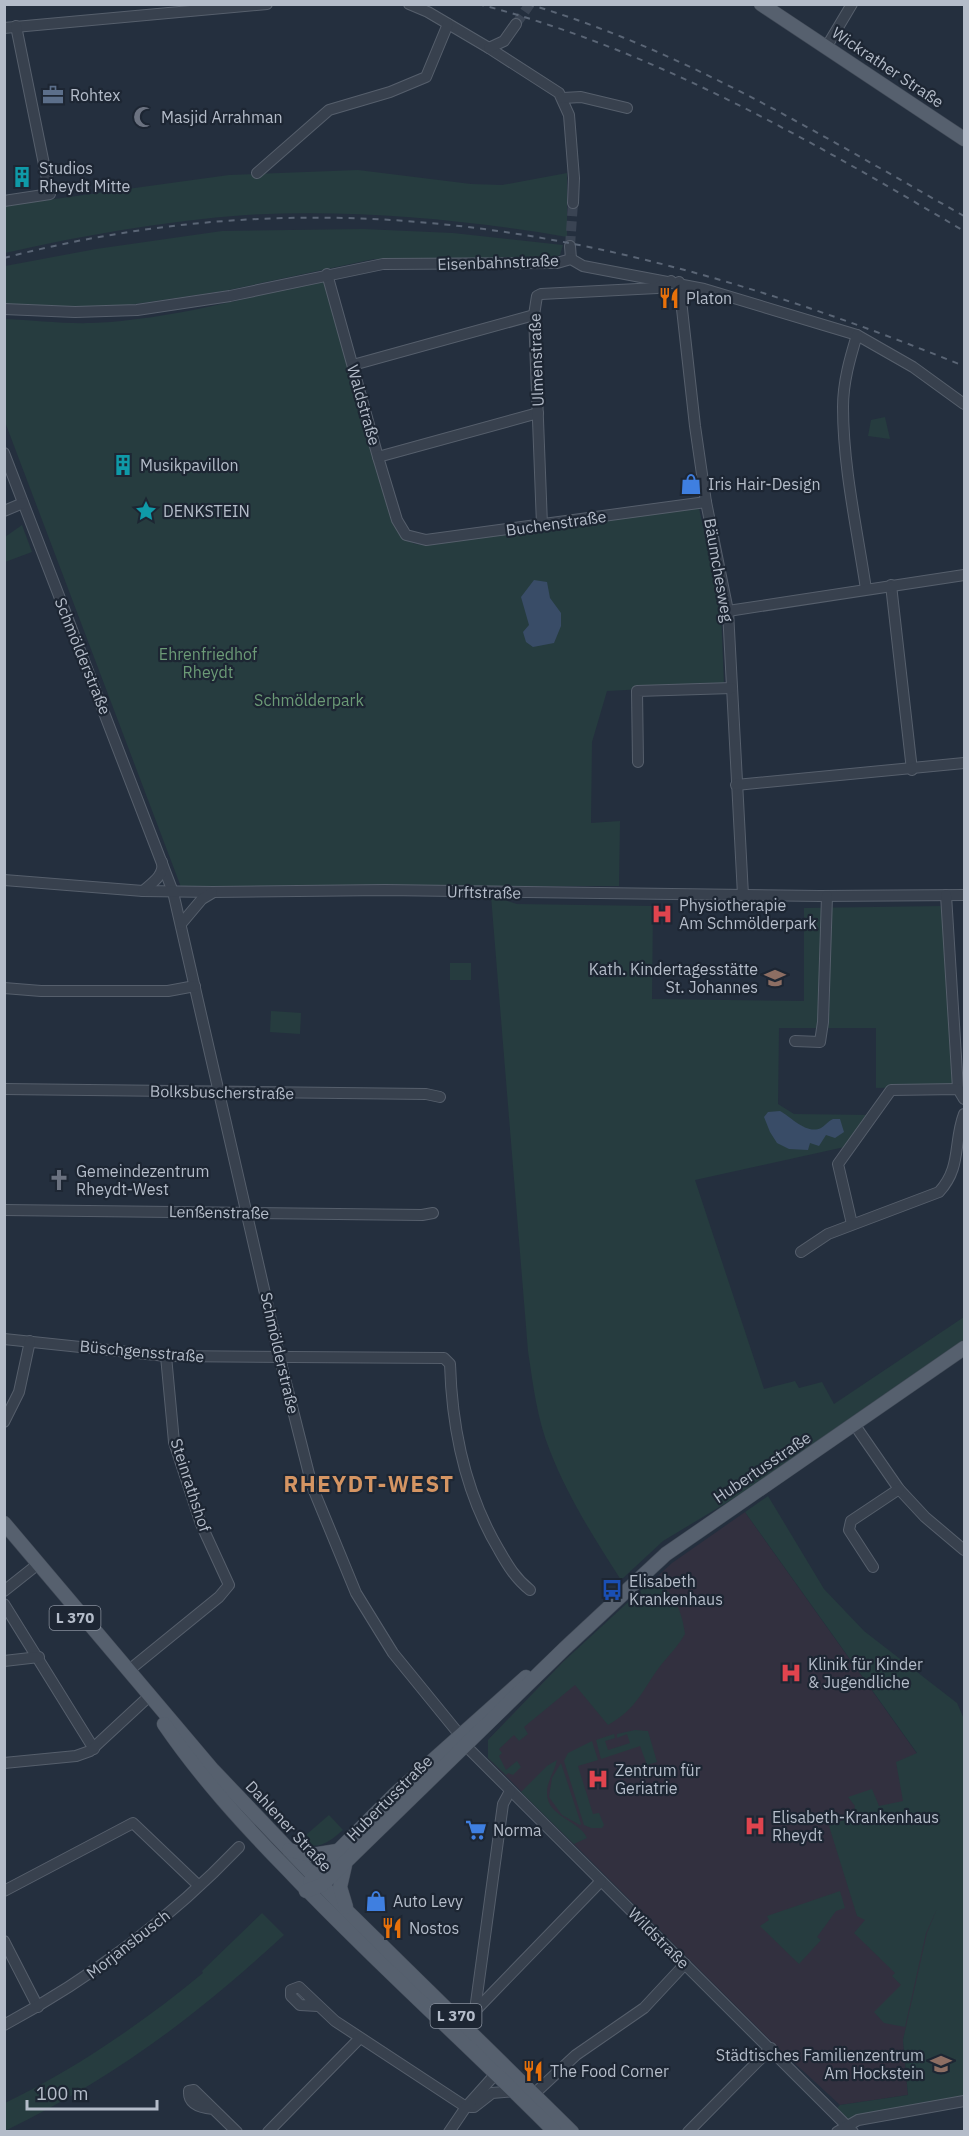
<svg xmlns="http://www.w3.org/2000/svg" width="969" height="2136" viewBox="0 0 969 2136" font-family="'IBM Plex Sans',sans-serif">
	<rect width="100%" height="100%" fill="#242f3e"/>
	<!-- medical -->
	<path fill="#32303f" d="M745 1512 955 1807V1846L903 2040 908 2095 840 2105 775 2045 488 1758V1740L563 1662 672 1563Z"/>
	<!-- green -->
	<g fill="#263c3f">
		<path d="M358 170 471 184 502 185 567 173V237C462 219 353 209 246 215 165 221 84 235 5 253L4 206 229 175Z"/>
		<path d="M363 229 453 233 563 245 560 255 550 258 374 259 224 291 115 307 5 305V266L96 249 222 231Z"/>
		<path d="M326 278 405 539 415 544 427 545 699 508 721 612 724 685 607 691 592 742 591 823 620 821 619 886 181 887 5 422V319C33 320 63 324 92 323 165 320 254 297 326 278Z"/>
		<path d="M885 417 890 439 868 436 871 420Z"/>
		<path d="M22 525 32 552 5 562V537Z"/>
		<path d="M491 896 517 904 653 906 652 999 804 1001V908L943 906 955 1086 876 1088V1028H779L778 1104 794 1114 872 1115 849 1146 695 1180 764 1389 795 1381 799 1388 822 1382 834 1404 964 1317V1342L741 1494 663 1541 621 1580C594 1538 568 1497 550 1451 537 1419 533 1384 528 1351Z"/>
		<rect x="450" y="963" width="21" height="17"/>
		<path d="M271 1011 301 1013 300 1034 270 1032Z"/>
		<path d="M768 1496 824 1589 864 1631 957 1703 964 1719V2106L852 2124 837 2108 840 2105 908 2095 903 2040 927 1933 937 1909 926 1933 905 2027 884 2023 874 2012 901 1985 892 1976 895 1973 854 1933 865 1920 857 1916 829 1826 853 1816 855 1806 848 1797 872 1789 879 1806 903 1801 896 1762 917 1753 745 1512Z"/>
		<path d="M651 1581C674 1589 682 1611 685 1634 679 1645 669 1655 661 1665 642 1690 638 1708 608 1725L575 1685 524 1727 528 1734 519 1741 514 1735 499 1749 502 1753 499 1756 506 1770 517 1761 521 1767 513 1775 508 1773 506 1775 488 1758V1740L563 1662Z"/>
		<path d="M635 1730 648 1731 657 1762 647 1765 640 1746 601 1759 596 1740 614 1734 615 1738 605 1741 608 1750 630 1743 627 1734 617 1738V1734Z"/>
		<path d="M592 1741 598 1760 578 1766 593 1814 599 1813 604 1825 602 1828H591L584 1825 564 1761 568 1753Z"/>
		<path d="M557 1760C555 1771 547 1781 547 1792 546 1817 579 1820 587 1838L574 1844 521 1792 547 1766Z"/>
		<path d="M561 1763 581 1824 580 1825 562 1815 549 1797 552 1778Z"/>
		<path d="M329 1815 343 1830C329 1842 317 1852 299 1841Z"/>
		<path d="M840 1891 845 1908 836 1911 817 1937 821 1940 799 1964 760 1926 769 1920 767 1916Z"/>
		<path d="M262 1913 284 1935C194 2018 115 2077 5 2131V2103C76 2069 145 2021 203 1973L202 1971Z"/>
	</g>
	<!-- water -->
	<g fill="#394c67">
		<path d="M534 580 547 582 550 598 561 613V626L554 643 533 647 526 642 523 632 529 625 521 597Z"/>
		<path d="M780 1111C791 1117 807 1135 821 1128 825 1126 828 1121 833 1119H840L844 1132 835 1138 826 1135 819 1146 810 1143 808 1150 789 1149 777 1143 770 1132 764 1117 768 1112Z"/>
	</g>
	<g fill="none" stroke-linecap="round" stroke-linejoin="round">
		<!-- minor-tunnel -->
		<g stroke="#3a4453" stroke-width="10" stroke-dasharray="10 5" stroke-linecap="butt">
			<path d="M516 24 530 4"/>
			<path d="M570 246 573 203"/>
		</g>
		<defs>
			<g id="minor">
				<path d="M409 4 428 12 489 48 559 93 569 115 574 178 573 203"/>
				<path d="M4 28 267 4"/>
				<path d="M827 46 852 4"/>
				<path d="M489 48 504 41 516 24"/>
				<path d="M563 98 581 97 627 108"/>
				<path d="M257 173 329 110 390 92 426 77 448 24"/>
				<path d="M4 201 50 194 16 26"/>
				<path d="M570 246 571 259"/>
				<path d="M327 274 378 457 397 520 406 535 426 540 706 502"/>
				<path d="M679 282 695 426 706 502 728 611 743 895"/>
				<path d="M4 309 75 312 137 310 230 296 383 264 557 263 571 259 583 266 704 289 857 335 913 367 964 404"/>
				<path d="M857 335C850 358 843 382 843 407 843 467 857 529 866 589"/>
				<path d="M353 365 534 315"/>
				<path d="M4 453 173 892 280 1359 312 1486 356 1593 393 1653 459 1734 465 1745 853 2132"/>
				<path d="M378 457 538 413"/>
				<path d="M4 511 23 503"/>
				<path d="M542 525 534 315 537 296 541 294 657 288 671 281"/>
				<path d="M891 585 912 770"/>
				<path d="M728 611 964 575"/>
				<path d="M638 762 637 691 732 688"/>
				<path d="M736 785 964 763"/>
				<path d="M4 880 143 891 213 892 385 890 820 896 964 895"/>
				<path d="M143 891C152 883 165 875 162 862"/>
				<path d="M946 895 958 1089"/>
				<path d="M181 924 202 899 212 893"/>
				<path d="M4 988 41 991H168L195 986"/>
				<path d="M795 1041 820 1042 823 1022 827 896"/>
				<path d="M4 1089 426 1094 440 1097"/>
				<path d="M4 1210 422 1215 433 1213"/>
				<path d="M852 1224 838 1164 891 1090 958 1089 964 1099"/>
				<path d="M801 1252 828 1234 939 1192C962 1167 953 1143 964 1114"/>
				<path d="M4 1339 166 1356 444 1358 450 1364C452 1430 465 1493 499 1550 508 1566 516 1579 530 1590"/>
				<path d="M4 1422 19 1392 30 1341"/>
				<path d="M854 1424 899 1489 925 1517 964 1550"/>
				<path d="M873 1567 849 1530 851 1521 899 1489"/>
				<path d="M4 1591 33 1568"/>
				<path d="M4 1604 94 1749"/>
				<path d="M4 1661 39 1657"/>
				<path d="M128 1671 219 1597 229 1585 201 1524 174 1442 166 1356"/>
				<path d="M4 1763 76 1756 90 1751 144 1701"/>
				<path d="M4 1891 133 1823 198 1885"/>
				<path d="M4 1941 38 2007"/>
				<path d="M318 2006 300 2005 291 1996V1990L299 1987 335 2021 466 2107"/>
				<path d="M475 2010 503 1804 510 1791"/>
				<path d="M476 2010 601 1881"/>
				<path d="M4 2025C91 1978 171 1918 239 1847"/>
				<path d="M534 2094 576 2055 644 2008 685 1964"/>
				<path d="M470 2107H474L492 2093 516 2091"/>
				<path d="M213 2109C201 2108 188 2105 189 2091L194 2090 237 2132"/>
				<path d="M268 2132 360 2038"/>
				<path d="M449 2132 466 2107 500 2069"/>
				<path d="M688 2132 771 2048"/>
				<path d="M837 2132 858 2120 964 2101"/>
			</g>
			<g id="major">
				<path d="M761 4 964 139"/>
				<path d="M4 1523 212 1769 347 1911 572 2132"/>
				<path d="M164 1724C201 1778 243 1824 288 1870 374 1961 467 2043 555 2132"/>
				<path d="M289 1850 312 1855 337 1851"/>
				<path d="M345 1865 340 1887 346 1907"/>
				<path d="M310 1882 313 1876 395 1794 526 1677"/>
				<path d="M306 1891 322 1885 565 1648 666 1554 964 1348"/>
			</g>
		</defs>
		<!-- minor casing -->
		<use href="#minor" stroke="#565f6c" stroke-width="12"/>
		<!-- major casing -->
		<use href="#major" stroke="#414a57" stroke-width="15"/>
		<!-- minor -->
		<use href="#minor" stroke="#38414e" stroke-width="10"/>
		<!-- major -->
		<use href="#major" stroke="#56606e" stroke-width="14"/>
		<!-- rail -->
		<g stroke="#5a6575" stroke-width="2" stroke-dasharray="6 6" stroke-linecap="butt">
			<path d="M478 4C653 49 810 140 964 231"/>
			<path d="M528 4C684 50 824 137 964 216"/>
			<path d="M4 258C345 169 646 237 964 366"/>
		</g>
	</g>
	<!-- icons -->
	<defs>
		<symbol id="office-bare" viewBox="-9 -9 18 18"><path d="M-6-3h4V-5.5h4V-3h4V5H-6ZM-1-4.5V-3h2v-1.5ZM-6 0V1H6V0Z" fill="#5c6f8a" stroke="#1d2633" stroke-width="2.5" paint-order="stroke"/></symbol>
		<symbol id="mosque-bare" viewBox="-9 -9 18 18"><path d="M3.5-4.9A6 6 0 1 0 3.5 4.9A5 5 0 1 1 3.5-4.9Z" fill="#6b7280" stroke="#1d2633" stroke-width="2.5" paint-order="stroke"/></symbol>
		<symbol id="building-bare" viewBox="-9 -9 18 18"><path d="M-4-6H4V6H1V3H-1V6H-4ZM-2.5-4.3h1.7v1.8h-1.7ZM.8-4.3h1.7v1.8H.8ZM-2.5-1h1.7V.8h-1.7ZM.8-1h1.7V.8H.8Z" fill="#0f9aa8" stroke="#1d2633" stroke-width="2.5" paint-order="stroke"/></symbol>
		<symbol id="restaurant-bare" viewBox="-9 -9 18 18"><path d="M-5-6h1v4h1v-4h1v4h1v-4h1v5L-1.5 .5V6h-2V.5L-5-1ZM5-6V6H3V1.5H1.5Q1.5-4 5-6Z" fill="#e8710a" stroke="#1d2633" stroke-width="2.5" paint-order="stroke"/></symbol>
		<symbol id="shop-bare" viewBox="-9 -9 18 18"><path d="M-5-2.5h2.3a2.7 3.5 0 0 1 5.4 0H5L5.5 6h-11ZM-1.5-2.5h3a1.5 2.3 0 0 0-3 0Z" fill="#3f7fe0" stroke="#1d2633" stroke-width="2.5" paint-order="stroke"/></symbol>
		<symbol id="sight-bare" viewBox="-9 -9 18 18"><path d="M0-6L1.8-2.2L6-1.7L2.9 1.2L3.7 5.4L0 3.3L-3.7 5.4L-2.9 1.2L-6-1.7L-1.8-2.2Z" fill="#0f9aa8" stroke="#1d2633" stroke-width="2.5" paint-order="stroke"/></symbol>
		<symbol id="hospital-bare" viewBox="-9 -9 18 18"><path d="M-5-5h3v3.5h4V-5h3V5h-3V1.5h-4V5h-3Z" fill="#e0444e" stroke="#1d2633" stroke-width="2.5" paint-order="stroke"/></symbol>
		<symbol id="school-bare" viewBox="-9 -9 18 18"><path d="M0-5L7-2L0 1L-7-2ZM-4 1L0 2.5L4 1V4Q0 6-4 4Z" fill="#8d6e63" stroke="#1d2633" stroke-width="2.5" paint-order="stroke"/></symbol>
		<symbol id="church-bare" viewBox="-9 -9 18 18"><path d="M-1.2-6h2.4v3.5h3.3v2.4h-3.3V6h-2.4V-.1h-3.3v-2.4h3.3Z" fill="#6b7280" stroke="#1d2633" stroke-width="2.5" paint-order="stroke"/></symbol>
		<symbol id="bus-bare" viewBox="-9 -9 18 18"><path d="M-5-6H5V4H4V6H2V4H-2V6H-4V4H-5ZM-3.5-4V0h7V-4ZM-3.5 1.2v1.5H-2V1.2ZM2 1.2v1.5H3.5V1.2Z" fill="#1a4fb4" stroke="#1d2633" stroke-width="2.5" paint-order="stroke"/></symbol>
		<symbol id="supermarket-bare" viewBox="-9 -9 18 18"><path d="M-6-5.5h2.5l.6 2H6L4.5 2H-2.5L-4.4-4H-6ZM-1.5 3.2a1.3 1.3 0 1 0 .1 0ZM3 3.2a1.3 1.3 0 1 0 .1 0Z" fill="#3f7fe0" stroke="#1d2633" stroke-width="2.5" paint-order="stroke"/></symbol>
	</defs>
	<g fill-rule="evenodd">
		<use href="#office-bare" x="38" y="80" width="30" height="30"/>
		<use href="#mosque-bare" x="129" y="102" width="30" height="30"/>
		<use href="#building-bare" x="7" y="162" width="30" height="30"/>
		<use href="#restaurant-bare" x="654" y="283" width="30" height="30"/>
		<use href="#building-bare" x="108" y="450" width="30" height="30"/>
		<use href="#shop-bare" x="676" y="469" width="30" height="30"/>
		<use href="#sight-bare" x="131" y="496" width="30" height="30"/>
		<use href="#hospital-bare" x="647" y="899" width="30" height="30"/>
		<use href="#school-bare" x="760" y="963" width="30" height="30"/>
		<use href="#church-bare" x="44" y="1165" width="30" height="30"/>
		<use href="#bus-bare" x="597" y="1575" width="30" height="30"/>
		<use href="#hospital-bare" x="776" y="1658" width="30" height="30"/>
		<use href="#hospital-bare" x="583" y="1764" width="30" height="30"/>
		<use href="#hospital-bare" x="740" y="1811" width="30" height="30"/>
		<use href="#supermarket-bare" x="461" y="1815" width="30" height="30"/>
		<use href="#shop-bare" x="361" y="1886" width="30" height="30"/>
		<use href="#restaurant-bare" x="377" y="1913" width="30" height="30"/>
		<use href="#school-bare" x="926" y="2049" width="30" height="30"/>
		<use href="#restaurant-bare" x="518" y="2056" width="30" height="30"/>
	</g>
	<g text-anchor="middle" stroke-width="4.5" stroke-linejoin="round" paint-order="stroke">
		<!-- shield labels -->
		<g fill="#1d2633" stroke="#878f9c" stroke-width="1.5">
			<rect x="49.5" y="1606" width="51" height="24" rx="4.5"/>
			<rect x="430.5" y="2004" width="51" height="24" rx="4.5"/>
		</g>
		<g font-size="15" font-weight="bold" fill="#b4bcc9">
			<text x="75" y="1623">L 370</text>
			<text x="456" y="2021">L 370</text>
		</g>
		<!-- street labels -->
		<g font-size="16" fill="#b4bcc9" stroke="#1d2633">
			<text transform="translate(888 67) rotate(34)" y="6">Wickrather Straße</text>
			<text transform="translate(498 262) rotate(-2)" y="6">Eisenbahnstraße</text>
			<text transform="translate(536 360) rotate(-92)" y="6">Ulmenstraße</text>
			<text transform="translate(364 405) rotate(74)" y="6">Waldstraße</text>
			<text transform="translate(556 523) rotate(-8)" y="6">Buchenstraße</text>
			<text transform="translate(719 570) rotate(80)" y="6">Bäumchesweg</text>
			<text transform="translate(83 656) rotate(68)" y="6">Schmölderstraße</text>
			<text transform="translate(484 892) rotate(1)" y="6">Urftstraße</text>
			<text transform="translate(222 1092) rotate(1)" y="6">Bolksbuscherstraße</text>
			<text transform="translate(219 1212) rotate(1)" y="6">Lenßenstraße</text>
			<text transform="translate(142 1351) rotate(5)" y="6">Büschgensstraße</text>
			<text transform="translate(280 1353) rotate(77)" y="6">Schmölderstraße</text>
			<text transform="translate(762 1467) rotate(-34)" y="6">Hubertusstraße</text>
			<text transform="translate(191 1485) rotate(72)" y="6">Steinrathshof</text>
			<text transform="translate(389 1798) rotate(-45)" y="6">Hubertusstraße</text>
			<text transform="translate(289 1826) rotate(47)" y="6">Dahlener Straße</text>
			<text transform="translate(659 1938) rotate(45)" y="6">Wildstraße</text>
			<text transform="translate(128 1944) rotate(-38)" y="6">Morjansbusch</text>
		</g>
		<!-- poi labels -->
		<g font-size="16" fill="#b4bcc9" stroke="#1d2633" text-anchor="start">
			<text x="70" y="101">Rohtex</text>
			<text x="161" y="123">Masjid Arrahman</text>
			<text x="39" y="174">Studios<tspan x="39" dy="18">Rheydt Mitte</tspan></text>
			<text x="686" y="304">Platon</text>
			<text x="140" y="471">Musikpavillon</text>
			<text x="708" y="490">Iris Hair-Design</text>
			<text x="163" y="517">DENKSTEIN</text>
			<text x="679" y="911">Physiotherapie<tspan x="679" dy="18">Am Schmölderpark</tspan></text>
			<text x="758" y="975" text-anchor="end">Kath. Kindertagesstätte<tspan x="758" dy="18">St. Johannes</tspan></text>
			<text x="76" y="1177">Gemeindezentrum<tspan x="76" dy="18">Rheydt-West</tspan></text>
			<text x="629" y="1587">Elisabeth<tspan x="629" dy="18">Krankenhaus</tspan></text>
			<text x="808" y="1670">Klinik für Kinder<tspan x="808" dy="18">&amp; Jugendliche</tspan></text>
			<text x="615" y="1776">Zentrum für<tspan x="615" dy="18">Geriatrie</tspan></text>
			<text x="772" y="1823">Elisabeth-Krankenhaus<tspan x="772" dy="18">Rheydt</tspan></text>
			<text x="493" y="1836">Norma</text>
			<text x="393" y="1907">Auto Levy</text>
			<text x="409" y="1934">Nostos</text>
			<text x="924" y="2061" text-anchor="end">Städtisches Familienzentrum<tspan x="924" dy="18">Am Hockstein</tspan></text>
			<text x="550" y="2077">The Food Corner</text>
		</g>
		<!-- park labels -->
		<g font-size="16" fill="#6b9a76" stroke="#1d2633">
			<text x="208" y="660">Ehrenfriedhof<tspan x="208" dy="18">Rheydt</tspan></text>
			<text x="309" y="706">Schmölderpark</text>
		</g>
		<!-- district labels -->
		<g font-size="22" font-weight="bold" letter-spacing="1.5" fill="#d59563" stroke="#1d2633">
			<text x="369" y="1492">RHEYDT-WEST</text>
		</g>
	</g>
	<!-- border -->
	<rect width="969" height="2136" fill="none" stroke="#b4bcc9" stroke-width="12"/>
	<!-- scale -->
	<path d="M27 2100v9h130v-9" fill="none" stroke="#b4bcc9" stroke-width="3"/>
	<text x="36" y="2100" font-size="18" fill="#b4bcc9" stroke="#1d2633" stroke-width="4.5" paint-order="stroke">100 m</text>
</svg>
